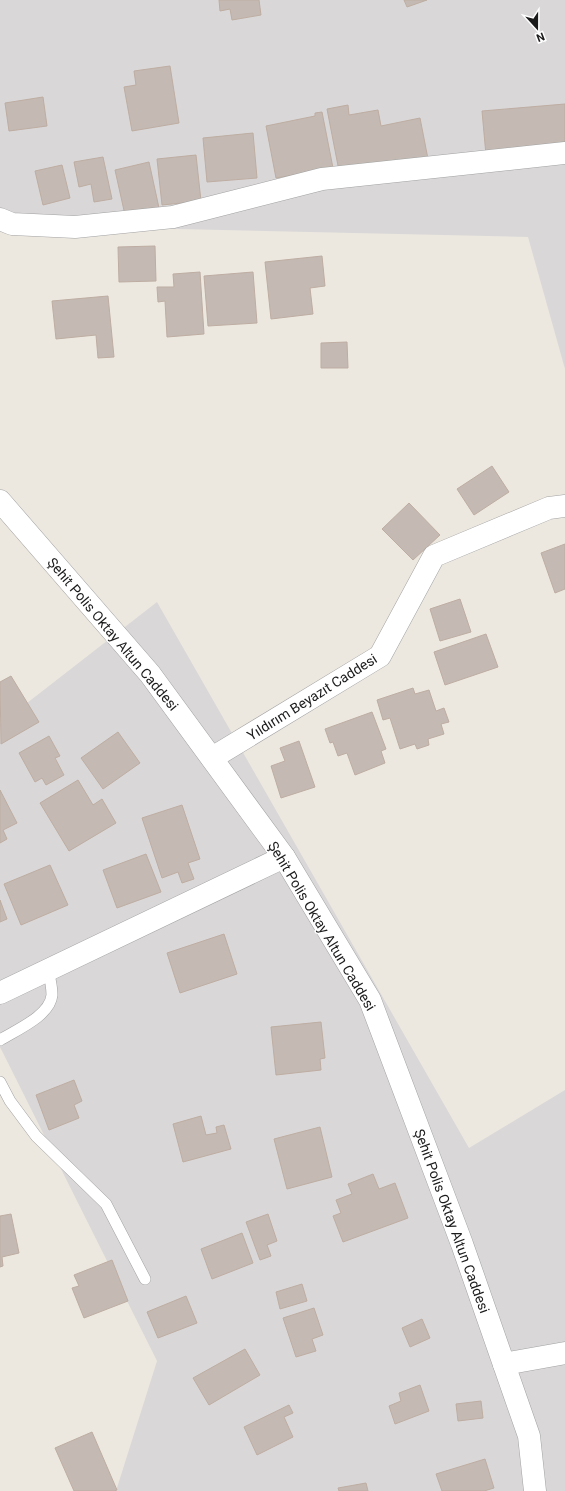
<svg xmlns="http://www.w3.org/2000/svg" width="565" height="1491" viewBox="0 0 565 1491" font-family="Roboto,sans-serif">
	<rect width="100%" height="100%" fill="#ece8e0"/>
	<!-- residential -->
	<g fill="#d9d7d8">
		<path d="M0 0H565V369L528 237 0 225Z"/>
		<path d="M157 602 469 1148 565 1090V1491H116L157 1361 0 1047V724Z"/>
	</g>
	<!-- building -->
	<g fill="#c4bab3" stroke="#beada2">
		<path d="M219 0H259L261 15 232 20 230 9 220 11Z"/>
		<path d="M404 0H427L407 7Z"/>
		<path d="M170 66 179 123 132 131 124 87 136 85 134 71Z"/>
		<path d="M43 97 47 126 9 131 5 103Z"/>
		<path d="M565 104V148L486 155 482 111Z"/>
		<path d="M348 105 349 115 378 110 381 126 420 118 428 159 340 176 327 109Z"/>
		<path d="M322 112 333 168 276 178 266 126 315 116V113Z"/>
		<path d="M253 133 257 178 207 182 203 138Z"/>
		<path d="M196 155 201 201 162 205 157 159Z"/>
		<path d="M103 157 112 199 94 202 91 184 79 187 74 162Z"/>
		<path d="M149 162 159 208 125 215 115 170Z"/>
		<path d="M62 165 70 198 43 205 35 171Z"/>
		<path d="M155 246 156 281 119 282 118 247Z"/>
		<path d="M322 256 325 286 310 288 313 314 271 319 265 262Z"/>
		<path d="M200 272 204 334 167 337 165 301 158 302 157 287H174L173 274Z"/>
		<path d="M253 272 257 323 208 326 204 276Z"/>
		<path d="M108 296 114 357 98 358 96 335 56 339 52 301Z"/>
		<path d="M347 342 348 368H321V343Z"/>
		<path d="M492 466 509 492 474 515 457 489Z"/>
		<path d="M409 503 440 535 413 560 382 529Z"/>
		<path d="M565 544V589L555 593 541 553Z"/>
		<path d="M460 599 471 632 440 641 430 609Z"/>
		<path d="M486 634 498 667 445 685 434 652Z"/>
		<path d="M11 676 39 722 1 744 0 682Z"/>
		<path d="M413 688 415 694 429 690 436 711 444 708 449 722 441 724 444 734 428 739 429 745 417 749 415 744 400 749 390 718 383 720 377 700Z"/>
		<path d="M372 712 386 749 381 751 385 763 355 775 347 753 338 756 333 742 330 743 325 729Z"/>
		<path d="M118 732 140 763 103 789 81 758Z"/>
		<path d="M49 736 60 756 55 758 64 775 46 785 42 778 35 782 19 753Z"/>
		<path d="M299 741 315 787 281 798 271 766 285 761 280 748Z"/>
		<path d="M78 780 93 805 102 799 116 823 69 851 40 803Z"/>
		<path d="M0 790 17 823 3 830 7 839 0 843Z"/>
		<path d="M182 805 200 859 188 863 194 879 182 883 178 872 162 878 142 818Z"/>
		<path d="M146 854 161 892 117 908 103 870Z"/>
		<path d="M50 865 68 905 21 925 4 884Z"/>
		<path d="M0 900 7 919 0 922Z"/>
		<path d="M224 934 237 974 180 993 167 953Z"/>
		<path d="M321 1022 325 1058 320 1059 321 1070 276 1075 271 1027Z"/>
		<path d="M74 1080 82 1101 74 1105 79 1118 49 1130 36 1095Z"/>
		<path d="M201 1116 206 1135 217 1133 216 1127 224 1125 231 1149 183 1162 173 1124Z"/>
		<path d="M320 1127 332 1177 287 1189 274 1139Z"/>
		<path d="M373 1174 379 1189 395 1183 408 1218 343 1242 333 1216 341 1213 336 1200 352 1194 348 1184Z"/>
		<path d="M11 1214 19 1253 2 1257 3 1266 0 1267V1216Z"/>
		<path d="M268 1214 277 1241 267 1245 271 1256 260 1260 246 1222Z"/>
		<path d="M242 1233 253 1263 212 1279 201 1249Z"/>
		<path d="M112 1260 128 1301 84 1318 72 1288 79 1286 74 1275Z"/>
		<path d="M302 1284 307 1301 280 1309 276 1292Z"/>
		<path d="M186 1296 197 1323 158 1338 147 1312Z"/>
		<path d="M314 1308 323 1335 312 1339 316 1351 296 1357 283 1318Z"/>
		<path d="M422 1319 430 1338 410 1347 402 1328Z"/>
		<path d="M245 1349 260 1375 209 1405 193 1378Z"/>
		<path d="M420 1385 429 1411 395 1424 389 1406 401 1401 399 1393Z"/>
		<path d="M481 1401 483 1418 458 1421 456 1404Z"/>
		<path d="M289 1405 293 1413 284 1417 293 1437 257 1455 244 1427Z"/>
		<path d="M92 1432 117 1490 114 1491H74L55 1448Z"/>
		<path d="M485 1459 494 1488 484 1491H442L436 1474Z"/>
		<path d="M366 1483 368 1491H339L338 1488Z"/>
	</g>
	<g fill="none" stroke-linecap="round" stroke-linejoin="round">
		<defs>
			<g id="service">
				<path d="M0 1040C16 1030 50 1016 52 995 52 987 50 978 48 970"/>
				<path d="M0 1082 10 1101 36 1136 106 1204 145 1279"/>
			</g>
			<g id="minor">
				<path d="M0 219 12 224 75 227 173 217 322 179 565 153"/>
				<path d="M212 758 380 656 434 556 549 508 565 506"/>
				<path d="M0 993 284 857"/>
				<path d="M504 1364 565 1353"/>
			</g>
			<path id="tertiary" d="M0 501 150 674 284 857 370 1000 462 1244 529 1436 535 1491"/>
		</defs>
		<!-- service casing -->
		<use href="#service" stroke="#a2a2a2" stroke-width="12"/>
		<!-- minor casing -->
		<use href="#minor" stroke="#a2a2a2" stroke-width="23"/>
		<!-- tertiary casing -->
		<use href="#tertiary" stroke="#a2a2a2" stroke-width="23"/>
		<!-- service -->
		<use href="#service" stroke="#fff" stroke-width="11"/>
		<!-- minor -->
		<use href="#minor" stroke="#fff" stroke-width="22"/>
		<!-- tertiary -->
		<use href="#tertiary" stroke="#fff" stroke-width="22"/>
	</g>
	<g text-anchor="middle" stroke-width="3" stroke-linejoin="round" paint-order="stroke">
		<!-- street labels -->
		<g font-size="14" fill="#1b1b1b" stroke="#fff">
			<text transform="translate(113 634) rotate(50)" y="5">Şehit Polis Oktay Altun Caddesi</text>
			<text transform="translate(312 697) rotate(-32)" y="5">Yıldırım Beyazıt Caddesi</text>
			<text transform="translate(322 926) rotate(59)" y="5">Şehit Polis Oktay Altun Caddesi</text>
			<text transform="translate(452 1221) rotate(70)" y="5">Şehit Polis Oktay Altun Caddesi</text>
		</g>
	</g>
	<!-- north arrow -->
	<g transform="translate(537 28) rotate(159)" stroke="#ffffff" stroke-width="3" paint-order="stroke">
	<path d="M0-3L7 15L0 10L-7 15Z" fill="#1b1b1b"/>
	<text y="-6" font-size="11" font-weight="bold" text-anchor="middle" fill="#1b1b1b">N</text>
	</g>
</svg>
